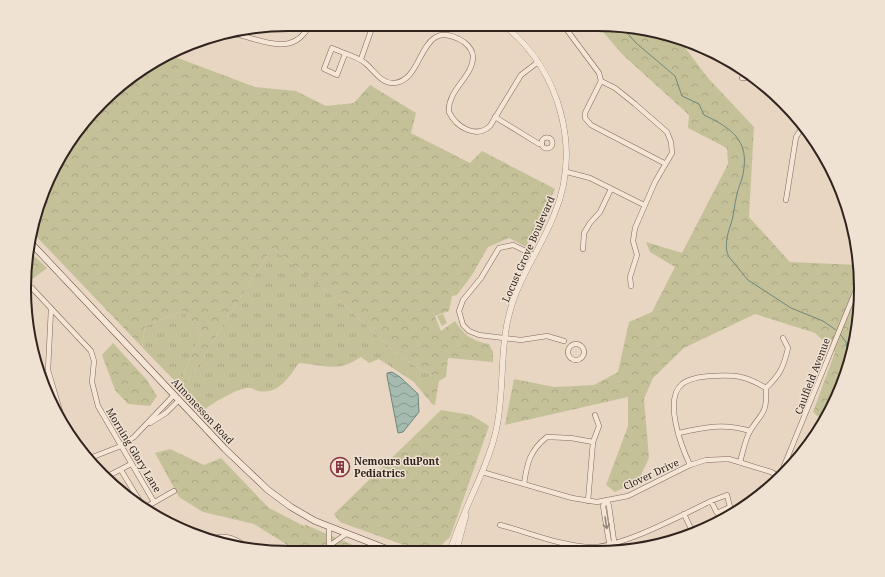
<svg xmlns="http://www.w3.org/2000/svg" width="885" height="577" viewBox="0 0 885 577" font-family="'Noto Serif',serif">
	<defs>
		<pattern id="grass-tufts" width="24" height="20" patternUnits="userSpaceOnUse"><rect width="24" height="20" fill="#c4c199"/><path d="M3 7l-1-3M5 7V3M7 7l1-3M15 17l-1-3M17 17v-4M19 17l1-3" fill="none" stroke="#a9a683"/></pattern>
		<pattern id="forest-crowns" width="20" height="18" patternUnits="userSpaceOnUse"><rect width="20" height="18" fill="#c4c199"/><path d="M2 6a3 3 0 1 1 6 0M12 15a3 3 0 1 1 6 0" fill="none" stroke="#a9a683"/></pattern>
		<pattern id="water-waves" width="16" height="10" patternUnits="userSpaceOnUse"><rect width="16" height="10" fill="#a5bbb0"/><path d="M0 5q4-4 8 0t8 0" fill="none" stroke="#87988f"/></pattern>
	</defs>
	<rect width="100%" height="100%" fill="#e8d6c3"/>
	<!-- grass -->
	<path fill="url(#grass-tufts)" d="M272 248 343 304 399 356 432 376V404L414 382 379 359 369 363 361 357C337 373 325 365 299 363 289 377 279 395 258 391 254 390 252 387 247 388 231 391 216 402 203 410L142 347 145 326 183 311 201 334 181 381 187 382Z"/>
	<!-- forest -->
	<g fill="url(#forest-crowns)">
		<path d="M598 26H631L680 41 708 78 754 127 749 217 790 262 859 265 860 271 859 323 847 373 824 422 813 412 835 352 815 333 755 314 684 348 653 378 644 399 649 458 638 481 615 492 606 485 628 426V397L505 425 514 379 554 387 594 385 618 372 629 322 652 312 675 267 650 252 646 242 682 253 728 164 727 148 688 128 689 115 622 54Z"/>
		<path d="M170 55 255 87 296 91 326 106 354 103 370 85 416 113 411 133 470 163 482 151 555 189 526 247 509 238 488 247 472 275 457 295 452 296 449 311 435 316 441 331 455 321C464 335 472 341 489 344L493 352V362L448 358 446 377 439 381 435 405 432 404V376L399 356 343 304 272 248 187 382 181 381 201 334 183 311 145 326 142 347 32 232 38 203 79 127 141 69Z"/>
		<path d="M29 251 47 268 30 281 29 319 25 271Z"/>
		<path d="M443 314 447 323 442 326 437 316Z"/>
		<path d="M113 343 146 379 157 396 150 406 128 404 115 390 102 355Z"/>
		<path d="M441 410 471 415 489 426 450 537 434 552H423L340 522 334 514Z"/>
		<path d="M170 449 204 465 221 458 269 508 304 526 306 525 367 551H297L254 524 203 512 179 497 155 453Z"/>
	</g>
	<!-- water -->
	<path fill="url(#water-waves)" stroke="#6d887c" d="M392 372 400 377 418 394 419 412 403 432 398 433 387 376V373Z"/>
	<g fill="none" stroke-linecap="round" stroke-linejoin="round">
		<!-- stream -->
		<g stroke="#6d887c" stroke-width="1">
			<path d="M621 26 636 43 675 76 682 96 699 104 704 115C731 128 750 140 743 174 742 181 738 188 737 194 734 205 734 217 730 227 727 235 724 249 729 257L748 280 791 308 823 321 836 330"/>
			<path d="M840 334 846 342 850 362"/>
		</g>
		<defs>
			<g id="minor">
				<path d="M564 26 599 73 601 81 585 113V118L591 125 664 163"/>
				<path d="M231 33C259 38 293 60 310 24"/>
				<path d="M345 54 337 75 324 69 332 48C342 53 357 56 365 63 374 70 381 84 394 83 426 81 418 13 464 42 469 46 473 51 473 57 473 77 447 90 449 112 456 127 476 139 490 126L521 75 538 62"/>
				<path d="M361 59 373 25"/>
				<path d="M742 78H752L781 101"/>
				<path d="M601 81 615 88 635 104 667 132 671 142 672 153 655 182 635 228 633 241 637 255 630 277 631 286"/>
				<path d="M495 117 539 144H542"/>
				<circle cx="547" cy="143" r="5.5"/>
				<path d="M567 172 590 178 644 205"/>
				<path d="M786 200 796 137 804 125"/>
				<path d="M583 249 584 233 590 223 600 212 611 189"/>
				<path d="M534 255 513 245 499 248 481 278 463 300 459 311 463 325 469 331 479 335 521 340 547 336 564 341"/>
				<path d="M32 288 91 351 94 361 92 382 98 406 154 502"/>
				<path d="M51 309 48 370 65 428"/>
				<circle cx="576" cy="352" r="8"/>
				<path d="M766 388C780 375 784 366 788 348L783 338"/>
				<path d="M150 423 166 413 179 400"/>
				<path d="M679 433C705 427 724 423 750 431"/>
				<path d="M90 458 121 446 134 437 174 395"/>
				<path d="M690 465C682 448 663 400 682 384 690 378 701 377 711 376 735 374 746 376 766 388 767 416 762 411 750 431 745 440 743 452 740 462"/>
				<path d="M121 470 142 505"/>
				<path d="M482 472 572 498 597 502 628 496 690 465 706 460 729 459 771 472 780 477"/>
				<path d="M106 477 131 464"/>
				<path d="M779 478 860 280"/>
				<path d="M524 484C527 463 530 450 547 437L571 438 593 442"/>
				<path d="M607 500 603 506 609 542 612 545"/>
				<path d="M607 500 609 506 614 541 612 545"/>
				<path d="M588 501 593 442 599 426 595 415"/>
				<path d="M146 507 174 491"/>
				<path d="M684 514 693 533"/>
				<path d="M500 525C528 532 561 546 589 547 619 549 682 515 711 501L727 495 730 507 717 513 711 501"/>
				<path d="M212 539C227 532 240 542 252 550"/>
				<path d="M329 546 346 534"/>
				<path d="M326 551 329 546V527"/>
			</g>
			<g id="tertiary">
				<path d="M450 552C462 510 486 473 496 431 505 391 499 350 510 311 519 277 541 248 554 215 582 149 560 70 504 25"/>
				<path d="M456 552 466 515"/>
			</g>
			<path id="secondary" d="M30 242 225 449 268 490 291 507 315 521 392 551"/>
		</defs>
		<!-- minor casing -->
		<use href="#minor" stroke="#80685c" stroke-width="5.5"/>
		<!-- tertiary casing -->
		<use href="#tertiary" stroke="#80685c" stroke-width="6"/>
		<!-- secondary casing -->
		<use href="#secondary" stroke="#614a40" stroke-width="7"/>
		<!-- minor -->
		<use href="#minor" stroke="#f4e5d5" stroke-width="4.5"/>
		<!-- tertiary -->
		<use href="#tertiary" stroke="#f4e5d5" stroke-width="5.5"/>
		<!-- secondary -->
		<use href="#secondary" stroke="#f4e5d5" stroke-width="6"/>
	</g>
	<!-- one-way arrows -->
	<defs><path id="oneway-shaft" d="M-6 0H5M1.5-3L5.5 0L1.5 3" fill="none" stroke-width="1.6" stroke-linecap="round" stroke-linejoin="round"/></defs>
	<use stroke="#92847a" href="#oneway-shaft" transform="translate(606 523) rotate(81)"/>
	<!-- icons -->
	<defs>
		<symbol id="building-ring" viewBox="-11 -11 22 22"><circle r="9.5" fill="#f0e2d2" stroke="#873444" stroke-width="1.5"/><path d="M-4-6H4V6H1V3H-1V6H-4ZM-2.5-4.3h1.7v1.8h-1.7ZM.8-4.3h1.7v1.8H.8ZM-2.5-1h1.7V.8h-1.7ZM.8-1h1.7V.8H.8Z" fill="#873444"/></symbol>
	</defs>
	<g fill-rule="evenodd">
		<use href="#building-ring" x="329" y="456" width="22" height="22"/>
	</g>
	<g text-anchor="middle" stroke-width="3" stroke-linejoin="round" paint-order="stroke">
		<!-- street labels -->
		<g font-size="10" fill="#31241e" stroke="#f0e2d2">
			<text transform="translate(528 249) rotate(-66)" y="4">Locust Grove Boulevard</text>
			<text transform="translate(812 376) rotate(-69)" y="4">Caulfield Avenue</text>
			<text transform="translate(203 411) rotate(47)" y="4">Almonesson Road</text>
			<text transform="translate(134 450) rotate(59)" y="4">Morning Glory Lane</text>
			<text transform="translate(651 474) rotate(-25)" y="4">Clover Drive</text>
		</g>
		<!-- poi labels -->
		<g font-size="10" font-weight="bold" fill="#31241e" stroke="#f0e2d2" text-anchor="start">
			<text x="354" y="465">Nemours duPont<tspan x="354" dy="12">Pediatrics</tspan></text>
		</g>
	</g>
	<!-- crop -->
	<path d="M0 0H885V577H0ZM288 31H597A257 257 0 0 1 854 288V289A257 257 0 0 1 597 546H288A257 257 0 0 1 31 289V288A257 257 0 0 1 288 31Z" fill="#f0e2d2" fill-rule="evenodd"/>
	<path fill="none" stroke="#31241e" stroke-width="2" d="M288 31H597A257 257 0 0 1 854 288V289A257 257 0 0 1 597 546H288A257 257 0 0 1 31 289V288A257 257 0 0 1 288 31Z"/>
</svg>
